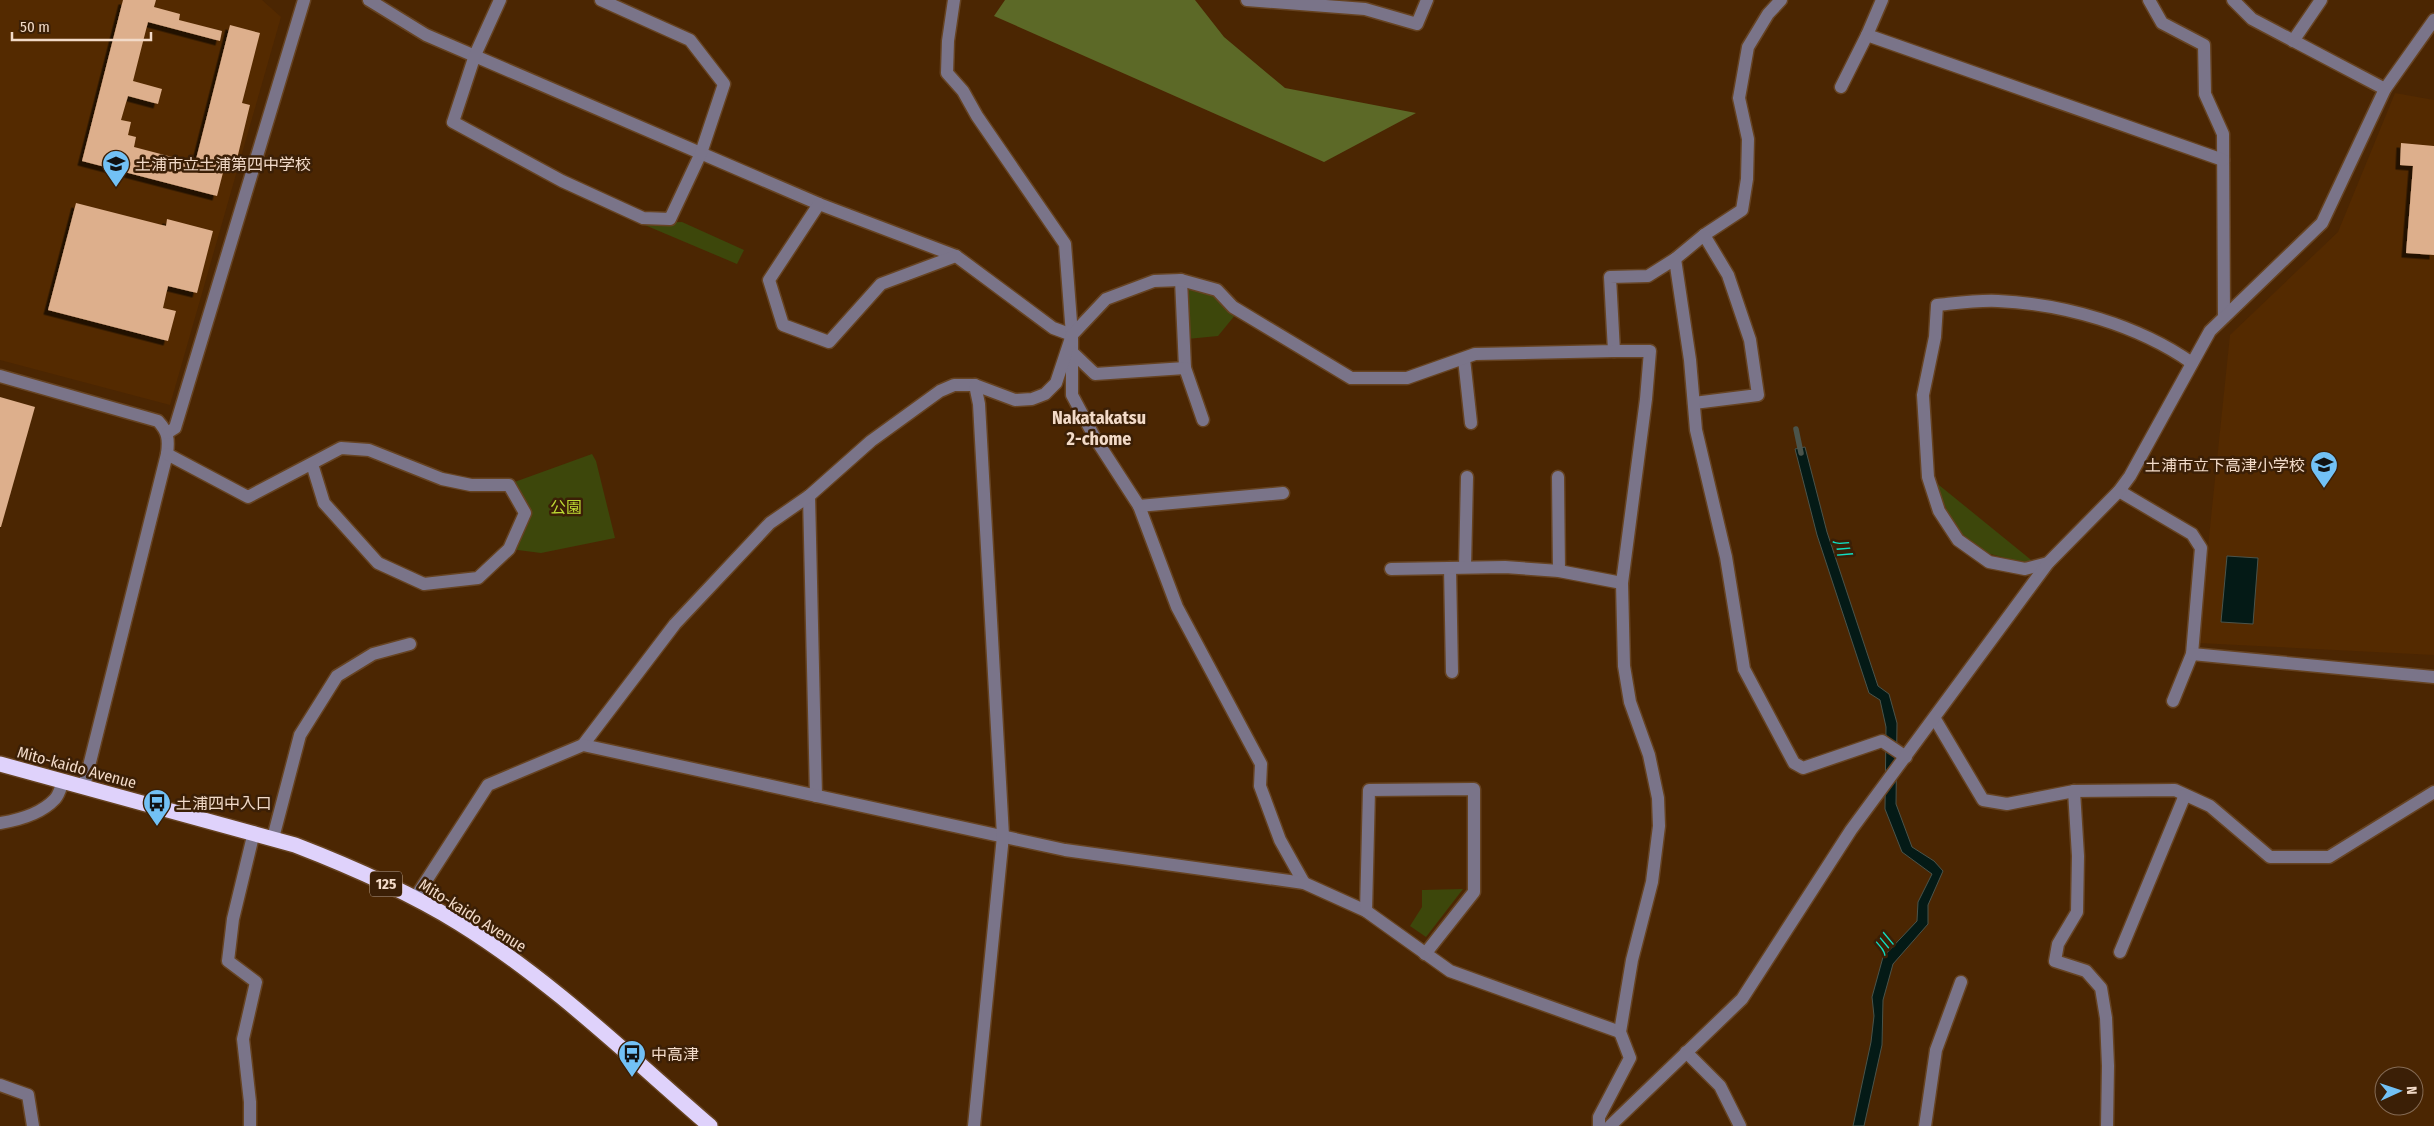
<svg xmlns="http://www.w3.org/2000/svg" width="2434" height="1126" viewBox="0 0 2434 1126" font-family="'Fira Sans Condensed','Noto Sans JP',sans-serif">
	<defs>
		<filter id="shadow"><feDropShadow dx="-4.5" dy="4.5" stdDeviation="0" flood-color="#0009"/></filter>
	</defs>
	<rect width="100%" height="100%" fill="#4b2602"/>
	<!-- built -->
	<g fill="#542a00">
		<path d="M0 0H262L281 17 170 405 0 360Z"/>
		<path d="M2395 93 2434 100V655L2198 643 2230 335 2338 232Z"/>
	</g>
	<!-- green -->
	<g fill="#3d470b">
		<path d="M682 222 744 250 737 264 640 223Z"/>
		<path d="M1185 285 1214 296 1228 312 1236 314 1218 336 1187 339Z"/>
		<path d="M592 454 596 461 615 538 541 553 510 549 526 513 509 484Z"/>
		<path d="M1934 481 2035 563H2023L1954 544 1946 508Z"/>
		<path d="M1463 889 1426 937 1410 926 1422 907V890Z"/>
	</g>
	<!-- forest -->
	<path fill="#5c6927" d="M1005 0H1195L1224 37 1285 88 1416 113 1324 162 994 16Z"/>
	<!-- water -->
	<g fill="#041a16" stroke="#4b544b">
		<path d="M1805 447 1827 532 1878 686 1889 694 1897 723 1896 804 1912 847 1934 861 1943 871 1928 905V924L1893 964 1883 1000 1882 1045 1864 1126H1853L1871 1042 1874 1016 1872 997 1883 957 1917 921 1918 902 1932 874 1902 852 1885 809 1886 727 1880 700 1869 693 1817 535 1795 449Z"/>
		<path d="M2227 556 2258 558 2253 624 2221 622Z"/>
	</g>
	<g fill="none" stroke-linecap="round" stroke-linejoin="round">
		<!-- stream -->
		<path stroke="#4b544b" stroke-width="5.5" d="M1796 429 1801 453"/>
	</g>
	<!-- building -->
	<g fill="#ddaf8c" filter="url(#shadow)">
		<path d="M123 0H156L154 7 180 14 179 20 222 31 220 41 148 22 133 81 162 89 158 104 128 96 121 120 131 122 128 135 136 137 134 147 195 163 230 25 260 33 242 103 250 105 236 163 226 161 217 196 82 161Z"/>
		<path d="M2401 143 2434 146V255L2406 253 2413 166 2400 165Z"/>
		<path d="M76 203 166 226 167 219 213 231 197 293 168 286 163 308 176 311 168 341 48 310Z"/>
		<path d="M0 397 35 407 1 527H0Z"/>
	</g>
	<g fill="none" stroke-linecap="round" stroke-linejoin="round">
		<defs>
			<g id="minor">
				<path d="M369 0 426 35 819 204 956 256 1053 328 1072 335"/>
				<path d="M500 0 475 55 453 122 562 181 643 218 670 219 701 153 724 84 690 40 601 0"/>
				<path d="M954 0 948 41 947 73 963 91 977 116 1065 244 1072 335V395L1095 438 1139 506 1177 607 1261 764 1260 786 1280 840 1304 883"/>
				<path d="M1247 0 1365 9 1417 24 1427 0"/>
				<path d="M2149 0 2162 23 2204 45 2205 94 2223 134 2224 317"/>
				<path d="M2233 0 2252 19 2385 89"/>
				<path d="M1867 35 1882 0"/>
				<path d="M2293 41 2321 0"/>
				<path d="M1841 87 1867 35 2223 160"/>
				<path d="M819 204 769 280 783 325 829 342 881 284 956 256"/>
				<path d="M1704 235 1742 210 1747 179 1748 139 1739 98 1748 47 1768 14 1781 0"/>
				<path d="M1675 259 1704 235 1728 275 1750 340 1758 395 1694 403"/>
				<path d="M1181 280 1185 368 1203 420"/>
				<path d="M1072 352 1095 374 1185 368"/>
				<path d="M1464 359 1471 423"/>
				<path d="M0 376 158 421C168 432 169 439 167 454L84 786"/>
				<path d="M167 433 175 428 304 0"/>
				<path d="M167 454 248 497 341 448 369 450 442 479 471 485H509L525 513 509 549 478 578 424 584 378 563 324 503 312 464"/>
				<path d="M1558 477 1559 571"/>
				<path d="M2119 491 2192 534 2201 548 2192 654 2173 701"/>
				<path d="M809 496 816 796"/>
				<path d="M1139 506 1283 493"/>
				<path d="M2048 563 2025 569 1989 562 1958 540 1939 511 1928 477 1923 395 1935 337 1937 305C1957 303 1978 300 1998 301 2064 304 2138 325 2192 363"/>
				<path d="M1465 567 1467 477"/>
				<path d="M1450 568 1452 672"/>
				<path d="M1391 569 1505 567 1559 571 1622 583"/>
				<path d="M2192 654 2434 677"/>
				<path d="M1935 719 1983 800 2007 804 2074 791 2175 790 2210 806 2270 857H2329L2434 792"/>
				<path d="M583 745 675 624 770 523 809 496 871 441 940 391 954 385H975L1015 400 1032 399 1045 394 1056 383 1072 335 1106 299 1154 281 1181 280 1217 290 1233 307 1351 378H1407L1475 354 1614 351 1610 277 1648 276 1675 259 1690 360 1696 430 1726 557 1744 669 1794 763 1803 768 1882 741 1906 757"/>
				<path d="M2074 791 2078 856 2077 912 2058 944 2055 961 2086 971 2101 988 2106 1018 2108 1066 2107 1126"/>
				<path d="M0 823C19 820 41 814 55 799 59 795 61 787 63 781"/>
				<path d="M273 838 300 735 337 676 373 654 410 644"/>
				<path d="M415 898 488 785 583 745 1065 850 1304 883 1366 911 1450 971 1620 1032"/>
				<path d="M1366 911 1369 790 1474 789V892L1425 954"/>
				<path d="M2120 952 2185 795"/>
				<path d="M1686 1052 1720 1086 1740 1126"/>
				<path d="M0 1085 28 1095 33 1126"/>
				<path d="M250 1126V1102L243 1039 256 982 228 961 233 919 254 832"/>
				<path d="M974 1126 1003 836 979 404 975 385"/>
				<path d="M1599 1126V1117L1630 1058 1620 1032 1632 960 1652 882 1659 826 1658 798 1649 755 1630 702 1624 666 1622 583 1646 399 1650 351H1614"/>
				<path d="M1610 1126 1742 999 1851 830 2048 563 2119 491 2130 476 2210 331 2322 223 2385 89 2434 20"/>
				<path d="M1925 1126 1936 1050 1961 982"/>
			</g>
			<path id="highway" d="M0 764 295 845C352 867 407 891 459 923 551 980 629 1056 710 1126"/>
		</defs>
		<!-- minor casing -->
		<use href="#minor" stroke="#664322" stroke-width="15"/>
		<!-- highway casing -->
		<use href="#highway" stroke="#664322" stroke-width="18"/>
		<!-- minor -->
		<use href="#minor" stroke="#7a7489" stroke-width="12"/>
		<!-- highway -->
		<use href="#highway" stroke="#dfd2fb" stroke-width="15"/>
	</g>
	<!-- icons -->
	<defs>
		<symbol id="school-pin" viewBox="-11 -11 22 30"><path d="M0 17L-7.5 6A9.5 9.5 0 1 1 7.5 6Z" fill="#72c1f5" stroke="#3b1f06"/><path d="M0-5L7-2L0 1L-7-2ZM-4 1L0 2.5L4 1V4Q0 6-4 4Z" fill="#111"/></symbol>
		<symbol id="bus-pin" viewBox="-11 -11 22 30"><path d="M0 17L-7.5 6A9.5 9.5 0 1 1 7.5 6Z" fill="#72c1f5" stroke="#3b1f06"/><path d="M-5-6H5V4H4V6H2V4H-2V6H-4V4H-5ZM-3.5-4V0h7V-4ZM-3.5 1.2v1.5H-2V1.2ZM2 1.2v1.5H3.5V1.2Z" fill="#111"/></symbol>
	</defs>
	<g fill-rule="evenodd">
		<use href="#school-pin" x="100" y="148" width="32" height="43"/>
		<use href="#school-pin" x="2308" y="449" width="32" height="43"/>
		<use href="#bus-pin" x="141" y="787" width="32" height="43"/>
		<use href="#bus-pin" x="616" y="1038" width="32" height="43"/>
	</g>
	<g text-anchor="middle" stroke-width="5" stroke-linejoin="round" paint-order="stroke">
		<!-- shield labels -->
		<rect fill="#3b1f06" stroke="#bba28e" stroke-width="1" x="370" y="871.5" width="32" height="25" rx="4"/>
		<g font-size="15" font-weight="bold" fill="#f2dac8">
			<text x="386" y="889">125</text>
		</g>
		<!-- poi labels -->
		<g font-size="16" fill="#f2dac8" stroke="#3b1f06" text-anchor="start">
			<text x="135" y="170">土浦市立土浦第四中学校</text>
			<text x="2305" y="471" text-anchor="end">土浦市立下高津小学校</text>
			<text x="176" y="809">土浦四中入口</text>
			<text x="651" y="1060">中高津</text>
		</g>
		<!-- park labels -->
		<g font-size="16" fill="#bdd933" stroke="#3b1f06">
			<text x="566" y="513">公園</text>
		</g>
		<!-- street labels -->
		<g font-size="16" fill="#f2dac8" stroke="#3b1f06">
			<text transform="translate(77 767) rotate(15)" y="6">Mito-kaido Avenue</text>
			<text transform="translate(473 915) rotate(32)" y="6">Mito-kaido Avenue</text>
		</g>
		<!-- neighbourhood labels -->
		<g font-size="18" font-weight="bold" fill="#f2dac8" stroke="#3b1f06">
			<text x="1099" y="424">Nakatakatsu<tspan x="1099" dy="21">2-chome</tspan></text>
		</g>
		<!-- water labels -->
		<g font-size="18" font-style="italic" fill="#10ddc1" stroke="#3b1f06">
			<text transform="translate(1842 547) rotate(71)" y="6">川</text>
			<text transform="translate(1884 945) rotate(-54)" y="6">川</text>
		</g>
	</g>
	<!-- north arrow -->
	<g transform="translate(2399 1091) rotate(87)"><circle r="24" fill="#3b1f06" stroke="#846a54"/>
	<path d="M0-4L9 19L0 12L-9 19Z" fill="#72c1f5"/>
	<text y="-8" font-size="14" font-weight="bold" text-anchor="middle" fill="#f2dac8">N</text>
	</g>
	<!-- scale -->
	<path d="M12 32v8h139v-8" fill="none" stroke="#f2dac8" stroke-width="2.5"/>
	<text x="20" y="32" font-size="15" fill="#f2dac8" stroke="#3b1f06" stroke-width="4" paint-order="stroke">50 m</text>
</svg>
